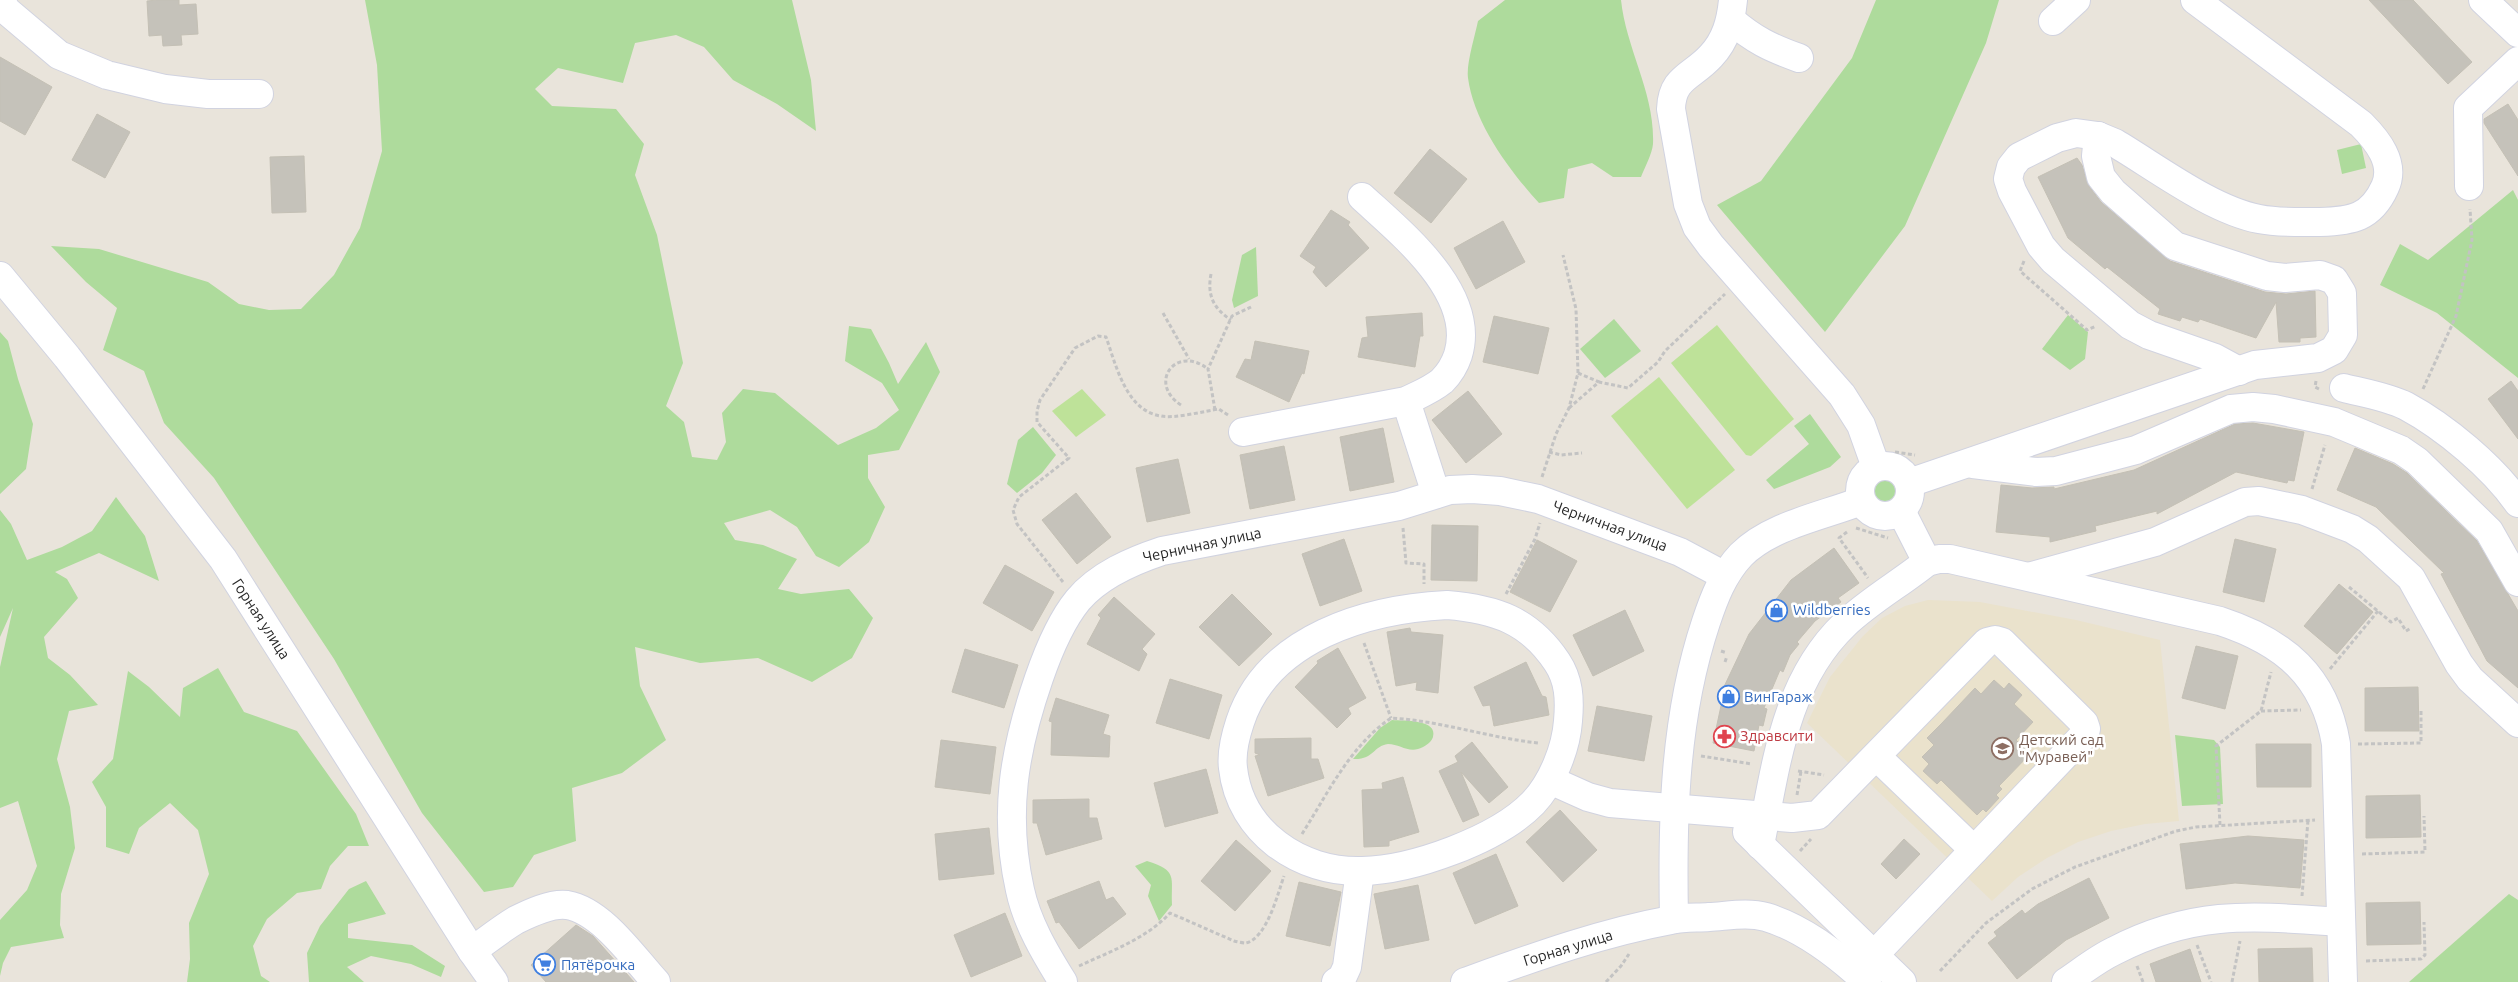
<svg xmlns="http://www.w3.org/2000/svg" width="2518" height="982" viewBox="0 0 2518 982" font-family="Ubuntu,sans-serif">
	<rect width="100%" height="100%" fill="#e9e4db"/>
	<!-- education -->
	<path fill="#eae2cc" d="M1928 600 1980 602 2076 620 2160 640 2179 821 2145 824 2111 831 2078 842 2047 858 2018 877 1992 901 1807 723 1830 677 1863 636 1882 618 1905 606Z"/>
	<!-- green -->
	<g fill="#aedb9c">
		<path d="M365 0H792L811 80 816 131 777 104 733 80 704 47 676 35 635 43 623 83 558 68 535 89 552 106 616 109 644 144 635 175 657 235 683 363 666 406 684 422 692 457 717 460 726 442 722 413 743 389 775 393 838 445 876 428 899 410 882 383 845 361 849 326 871 329 889 363 898 384 926 342 940 372 899 450 868 455V478L885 507 869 542 839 567 816 556 797 527 770 510 724 523 735 540 763 545 797 559 778 589 801 594 849 589 873 618 852 658 812 682 758 658 700 663 635 647 640 686 666 740 622 773 572 788 576 841 534 855 513 887 484 892 422 813 334 659 214 478 164 423 144 371 103 350 117 308 86 282 51 246 99 249 208 282 239 304 269 310 301 309 334 275 360 228 382 151 377 65Z"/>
		<path d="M1505 0H1621C1626 49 1655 93 1653 144 1652 154 1645 167 1641 177H1613L1592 163 1568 169 1564 198 1539 203C1509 170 1474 123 1468 78 1466 64 1475 36 1478 21Z"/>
		<path d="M1876 0H1999L1986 43 1905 226 1825 332 1717 205 1761 181 1852 58Z"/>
		<path d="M2361 144 2366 168 2342 174 2337 150Z"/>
		<path d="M2513 190 2518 200V378L2437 313 2380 285 2400 244 2428 260Z"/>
		<path d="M1256 247 1258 296 1234 308 1232 300 1242 255Z"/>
		<path d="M2068 315 2088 332 2085 359 2070 370 2042 349Z"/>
		<path d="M1614 319 1641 351 1605 378 1580 349Z"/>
		<path d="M0 332 8 341 18 379 33 424 26 469 0 494Z"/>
		<path d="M1810 414 1841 457 1830 467 1774 489 1766 480 1809 444 1794 426Z"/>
		<path d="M1033 427 1056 455 1042 473 1017 493 1007 484 1018 440Z"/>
		<circle cx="1885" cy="491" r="15"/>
		<path d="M116 497 145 536 159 581 99 553 55 572 67 579 78 598 44 637 48 658 70 675 98 705 69 711 57 759 70 807 75 848 61 894 60 925 64 938 11 947 3 963 0 976V920L27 890 37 866 18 801 0 808V667L13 608 0 637V510L11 524 27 560 62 547 92 531Z"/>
		<path d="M218 668 244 712 297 731 356 814 369 846H348L330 866 321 889 297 893 267 919 253 946 261 976 270 982H187L190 959 189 923 209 874 198 830 170 803 139 828 129 854 106 847V807L92 782 113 759 128 671 149 687 180 717 183 688Z"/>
		<path d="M1392 720C1404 721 1438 719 1433 737 1431 743 1424 747 1418 749 1407 752 1399 744 1388 744 1373 746 1374 760 1353 759L1380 728Z"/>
		<path d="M2175 735 2214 740 2220 747 2223 804 2182 806Z"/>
		<path d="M1147 861C1178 871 1171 876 1172 905L1159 921 1148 896 1151 885 1135 866Z"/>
		<path d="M366 881 386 914 348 924V938L412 945 445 966 441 977 411 964 371 956 347 967 364 982H309L307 953 320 926 349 889Z"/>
		<path d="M2509 894 2518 900V982H2409Z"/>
	</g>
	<!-- pitch -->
	<g fill="#bee299">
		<path d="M1717 325 1794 419 1751 456 1746 455 1671 363Z"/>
		<path d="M1659 377 1735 470 1687 509 1611 416Z"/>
		<path d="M1082 389 1106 415 1076 437 1052 411Z"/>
	</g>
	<!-- building -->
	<g fill="#c5c2ba" stroke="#c4c0b5">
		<path d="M157 0H179V5L196 4 198 34 181 35 182 45 163 46 162 35 149 36 147 1Z"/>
		<path d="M2369 0H2413L2472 62 2448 84Z"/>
		<path d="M0 57 52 87 25 135 0 121Z"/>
		<path d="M2508 104 2518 120V176L2484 123V119Z"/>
		<path d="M97 114 130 132 105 178 72 160Z"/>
		<path d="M1430 149 1467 179 1431 223 1394 193Z"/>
		<path d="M304 156 306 212 272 213 270 157Z"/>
		<path d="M2077 158 2082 165 2089 186 2101 202 2170 261 2265 292 2286 294 2315 291 2316 337 2300 338V342H2279L2276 302 2256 338 2200 319 2198 322 2182 317 2180 321 2158 314 2160 309 2107 267 2105 269 2068 238 2038 177Z"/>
		<path d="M1331 210 1350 222 1348 225 1369 248 1326 287 1313 272 1316 267 1300 256Z"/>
		<path d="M1503 221 1525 262 1476 289 1454 248Z"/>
		<path d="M1422 313 1423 336H1420L1415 367 1358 357 1362 338 1368 337 1366 317Z"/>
		<path d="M1494 316 1549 328 1538 374 1483 362Z"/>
		<path d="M1255 341 1309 351 1304 374 1302 373 1289 402 1236 377 1245 359 1251 360Z"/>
		<path d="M2511 381 2518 391V439L2488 399Z"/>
		<path d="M1468 391 1502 434 1466 463 1432 420Z"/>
		<path d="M2253 423 2304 432 2294 481 2288 480 2287 483 2236 472 2157 514V511L2095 526 2096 531 2050 542V537L1996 532 2001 485 2032 488 2054 487V489L2134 470 2235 424Z"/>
		<path d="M1383 428 1394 482 1350 491 1340 437Z"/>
		<path d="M1284 446 1295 500 1250 509 1240 455Z"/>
		<path d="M2355 448 2393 464 2407 473 2477 541 2518 611V688L2487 661 2441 574 2444 573 2376 507 2337 490Z"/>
		<path d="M1178 459 1190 513 1147 522 1136 468Z"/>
		<path d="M1076 493 1111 537 1077 564 1042 520Z"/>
		<path d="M1432 525 1478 526 1477 581 1431 580Z"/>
		<path d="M1344 539 1362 591 1320 606 1302 554Z"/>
		<path d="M2235 539 2276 549 2264 602 2223 592Z"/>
		<path d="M1537 540 1577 561 1550 612 1510 592Z"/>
		<path d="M1834 548 1859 583 1838 598 1841 602 1815 621 1797 642 1799 644 1790 655 1783 672 1780 670 1764 708 1767 709 1763 726 1759 725 1754 751 1713 743 1724 692 1722 691 1749 634 1791 580Z"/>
		<path d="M1005 565 1054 592 1032 631 983 603Z"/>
		<path d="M2339 584 2373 612 2337 654 2304 626Z"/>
		<path d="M1232 594 1272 634 1239 666 1199 627Z"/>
		<path d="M1114 597 1155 634 1142 649 1147 654 1139 671 1087 644 1101 618 1098 615Z"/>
		<path d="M1625 610 1644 651 1593 676 1573 635Z"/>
		<path d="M1410 628 1411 632 1443 635 1438 693 1416 690 1417 682 1396 686 1387 632Z"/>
		<path d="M2196 646 2238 656 2225 709 2182 698Z"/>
		<path d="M1338 648 1366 698 1348 708 1351 714 1337 728 1295 687 1318 663 1317 661Z"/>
		<path d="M965 649 1018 665 1004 708 952 692Z"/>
		<path d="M1526 662 1542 696 1546 697 1549 715 1494 726 1490 705 1483 706 1474 687Z"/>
		<path d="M1170 679 1222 695 1209 739 1156 723Z"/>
		<path d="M1994 680 2004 689 2009 683 2022 695 2014 704 2033 722 2016 740 2030 754 1999 786 2002 789 1996 795 1999 798 1986 812 1983 809 1977 815 1941 780 1937 784 1923 771 1929 764 1922 757 1934 745 1927 738 1942 723 1975 688 1981 694Z"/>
		<path d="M2418 687 2419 731H2365V688Z"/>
		<path d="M1056 698 1109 715 1103 734 1110 736 1109 757 1051 755 1052 722 1049 721Z"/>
		<path d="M1597 706 1652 716 1644 761 1588 751Z"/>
		<path d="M1311 738V759H1318L1324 778 1268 796 1255 756 1260 755 1255 753V739Z"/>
		<path d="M941 740 996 747 990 794 935 787Z"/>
		<path d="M1472 742 1508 787 1489 803 1461 772 1479 815 1463 822 1439 771 1458 762 1455 756Z"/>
		<path d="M2256 744H2311V787H2257Z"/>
		<path d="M1206 769 1218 813 1165 827 1154 783Z"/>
		<path d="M1403 777 1419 832 1389 841V846L1364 847 1362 790 1383 789 1382 783Z"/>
		<path d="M2420 795 2421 837 2366 838V796Z"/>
		<path d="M1089 799V818H1097L1102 839 1046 855 1037 823H1033V800Z"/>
		<path d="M1560 810 1597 850 1563 882 1526 842Z"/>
		<path d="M989 828 994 874 939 880 935 834Z"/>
		<path d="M2248 836 2304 840 2300 888 2235 883 2186 889 2180 844Z"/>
		<path d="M1904 839 1920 854 1896 879 1881 864Z"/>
		<path d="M1236 840 1271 871 1235 911 1201 881Z"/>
		<path d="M1496 854 1518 906 1475 924 1453 873Z"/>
		<path d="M2089 878 2109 918 2066 940 2017 979 1988 943 1997 936 1994 932 2022 910 2025 914 2038 904Z"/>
		<path d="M1099 881 1106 900 1113 897 1126 914 1079 949 1059 922 1056 923 1047 901Z"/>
		<path d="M1299 882 1341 892 1330 946 1286 936Z"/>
		<path d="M1418 885 1429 940 1385 949 1374 894Z"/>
		<path d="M2420 902 2421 944 2367 945 2366 903Z"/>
		<path d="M1005 913 1022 956 971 977 954 935Z"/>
		<path d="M576 925 593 936 634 982H546L531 965Z"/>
		<path d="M2312 948 2313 982H2259L2258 949Z"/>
		<path d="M2190 949 2201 982H2156L2150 964Z"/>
	</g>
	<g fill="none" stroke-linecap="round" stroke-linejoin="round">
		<defs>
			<g id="minor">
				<path d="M0 0 7 11 59 55 107 75 165 89 208 94H259"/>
				<path d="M1733 0C1731 21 1726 40 1711 56 1692 77 1672 77 1671 109L1688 204 1697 227 1711 246 1842 395 1861 425 1876 467"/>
				<path d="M2195 0 2361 124C2377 140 2396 163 2385 187 2371 218 2352 221 2320 222 2300 222 2279 223 2259 219 2212 210 2157 168 2115 143L2098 136 2076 133 2057 138 2019 157 2011 167 2008 179 2012 191 2041 246 2053 260 2130 325 2149 335 2215 358 2239 371"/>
				<path d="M2483 0 2518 33"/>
				<path d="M1731 20C1754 40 1771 48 1799 58"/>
				<path d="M2053 21 2076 0"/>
				<path d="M2469 186 2468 108 2518 61"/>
				<path d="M0 276 67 357 223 559 472 951 494 982"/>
				<path d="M2344 388C2364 393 2388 397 2406 406 2445 427 2493 467 2518 503"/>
				<path d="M1406 401 1436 494"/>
				<path d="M1243 432 1406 401C1418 395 1431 390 1442 381 1449 374 1455 364 1458 355 1477 293 1401 233 1362 197"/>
				<path d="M1973 464 2036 472 2056 471 2136 450 2231 409 2253 407 2274 409 2334 422 2401 450 2417 461 2489 531 2518 582"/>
				<circle cx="1885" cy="491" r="25"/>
				<path d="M1909 483 2255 365 2318 358 2334 350 2343 335 2342 293 2334 280 2320 275 2285 278 2267 276 2175 246 2113 192 2101 177 2096 156 2098 136"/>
				<path d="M1901 511 1927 562"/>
				<path d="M2032 576 2155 542 2245 502 2259 501 2302 510 2352 529 2368 539 2411 578 2459 664 2470 679 2518 723"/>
				<path d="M1447 605C1495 609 1529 620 1557 662 1569 680 1570 699 1568 721 1566 749 1552 783 1533 803 1497 840 1412 870 1362 871 1300 873 1240 832 1233 768 1231 752 1235 737 1240 722 1268 637 1368 609 1447 605Z"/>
				<path d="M1877 757 1974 850"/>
				<path d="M1550 780 1588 797 1610 803 1792 818 1818 815 1987 642 1995 640 2002 642 2084 723 2086 729 2084 735 1874 955"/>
				<path d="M1747 832 1902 982"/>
				<path d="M1760 845C1776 767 1784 682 1845 624 1869 601 1901 583 1927 562L1939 559H1950L2220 621C2284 642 2325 676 2336 744L2343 982"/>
				<path d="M1674 919C1672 819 1674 718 1706 622 1714 598 1723 574 1741 555 1771 525 1823 516 1861 501"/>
				<path d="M472 951C486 941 501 929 516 920 530 913 551 903 567 905 602 911 633 957 656 982"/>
				<path d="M1063 982C1045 953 1027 923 1020 890 1003 814 1014 750 1039 678 1048 652 1060 622 1078 600 1099 575 1132 561 1162 551L1399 506 1450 490 1472 489 1500 491 1538 499 1680 552 1725 576"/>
				<path d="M1336 982 1342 978 1347 967 1360 871"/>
				<path d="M1465 982C1532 958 1600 933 1671 920 1683 917 1697 918 1709 917 1728 916 1748 912 1766 917 1803 928 1839 956 1867 982"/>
				<path d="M2066 982C2081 972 2097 959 2114 951 2195 909 2254 916 2341 922"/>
			</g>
		</defs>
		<!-- minor casing -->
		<use href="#minor" stroke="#d1d3e0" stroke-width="30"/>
		<!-- path -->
		<g stroke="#c3c3c3" stroke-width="3" stroke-dasharray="4 2.5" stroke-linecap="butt">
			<path d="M2024 261 2020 271 2087 330 2096 326"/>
			<path d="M1211 274C1207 295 1213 308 1231 320"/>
			<path d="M1163 313 1189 359"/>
			<path d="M1578 373 1599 382"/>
			<path d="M2316 381 2315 387 2321 390"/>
			<path d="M2423 389 2456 316 2472 240 2470 209"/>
			<path d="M1181 405C1147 383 1176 344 1208 369"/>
			<path d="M1569 408 1599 382 1628 388 1658 362 1665 351 1725 294"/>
			<path d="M1215 410 1208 369 1232 316 1251 307"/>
			<path d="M1549 452 1561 455 1582 453"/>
			<path d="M1895 452 1915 455"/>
			<path d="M1542 477 1556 434 1569 408 1578 373 1576 309 1563 255"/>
			<path d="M2312 489 2325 445"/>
			<path d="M1403 528 1406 563 1424 564V584"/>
			<path d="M1856 528 1888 538"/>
			<path d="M1847 532 1839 538 1868 578"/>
			<path d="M1063 582 1017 524 1013 510 1019 497 1069 458 1037 422V411L1040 400 1075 348 1098 336 1106 337C1116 365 1126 411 1161 416 1174 419 1205 411 1219 409L1228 415"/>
			<path d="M2349 587 2391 622 2398 618 2406 631 2411 628"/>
			<path d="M1506 594 1535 539 1540 523"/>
			<path d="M1364 643 1391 718"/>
			<path d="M1721 651 1727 653"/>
			<path d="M1725 662 1727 656"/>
			<path d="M2330 669 2378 611"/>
			<path d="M2261 711 2301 710"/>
			<path d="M2358 744 2421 743V709"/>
			<path d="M1701 756 1752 764"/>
			<path d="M1798 771 1824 775"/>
			<path d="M1797 795 1801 771"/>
			<path d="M2220 825 2216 746 2261 711 2271 672"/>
			<path d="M1302 834C1328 793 1350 746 1391 718 1442 721 1489 738 1539 743"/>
			<path d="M1800 851 1811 839"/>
			<path d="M2362 854 2425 852 2424 816"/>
			<path d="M2302 896 2308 820"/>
			<path d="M2197 945 2211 982"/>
			<path d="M2366 961 2421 959 2425 955 2424 922"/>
			<path d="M1079 966C1111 951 1146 939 1170 913L1234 941C1238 942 1243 943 1246 943 1267 938 1278 893 1284 876"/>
			<path d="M2137 966 2143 982"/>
			<path d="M1940 971 1986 923 2032 889 2075 867 2176 831 2196 827 2315 820"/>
			<path d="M1606 982 1621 966 1629 954"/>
			<path d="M2232 982 2240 941"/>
		</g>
		<!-- minor -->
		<use href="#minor" stroke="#fff" stroke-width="28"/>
	</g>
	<!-- icons -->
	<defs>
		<symbol id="shop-ring" viewBox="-11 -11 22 22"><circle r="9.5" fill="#fff" stroke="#3f7fe0" stroke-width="1.5"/><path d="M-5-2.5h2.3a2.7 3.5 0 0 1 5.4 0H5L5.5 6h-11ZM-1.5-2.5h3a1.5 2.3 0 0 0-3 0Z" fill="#3f7fe0"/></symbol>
		<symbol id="pharmacy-ring" viewBox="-11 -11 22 22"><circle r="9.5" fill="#fff" stroke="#e0444e" stroke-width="1.5"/><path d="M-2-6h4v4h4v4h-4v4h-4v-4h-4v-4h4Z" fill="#e0444e"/></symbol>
		<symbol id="school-ring" viewBox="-11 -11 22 22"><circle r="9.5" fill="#fff" stroke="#8d6e63" stroke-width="1.5"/><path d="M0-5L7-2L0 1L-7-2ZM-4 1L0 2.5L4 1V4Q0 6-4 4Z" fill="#8d6e63"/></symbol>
		<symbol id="supermarket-ring" viewBox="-11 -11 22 22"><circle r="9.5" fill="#fff" stroke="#3f7fe0" stroke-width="1.5"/><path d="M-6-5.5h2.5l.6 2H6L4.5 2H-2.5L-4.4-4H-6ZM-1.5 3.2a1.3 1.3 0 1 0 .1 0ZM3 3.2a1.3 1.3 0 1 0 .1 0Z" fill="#3f7fe0"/></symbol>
	</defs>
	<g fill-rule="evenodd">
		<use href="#shop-ring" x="1764" y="598" width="25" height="25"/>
		<use href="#shop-ring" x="1716" y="684" width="25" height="25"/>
		<use href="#pharmacy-ring" x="1712" y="724" width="25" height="25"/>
		<use href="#school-ring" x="1990" y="736" width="25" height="25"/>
		<use href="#supermarket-ring" x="532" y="952" width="25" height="25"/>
	</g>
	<g text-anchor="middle" stroke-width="5" stroke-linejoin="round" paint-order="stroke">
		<!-- street labels -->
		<g font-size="15" fill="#282828" stroke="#fff">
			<text transform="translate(1610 526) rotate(20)" y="5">Черничная улица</text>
			<text transform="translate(1202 545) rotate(-12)" y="5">Черничная улица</text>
			<text transform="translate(261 619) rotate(57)" y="5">Горная улица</text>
			<text transform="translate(1568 948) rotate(-17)" y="5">Горная улица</text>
		</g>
		<!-- shop labels -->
		<g font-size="15" fill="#366cbe" stroke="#fff" text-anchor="start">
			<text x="1793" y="615">Wildberries</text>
			<text x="1744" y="702">ВинГараж</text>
			<text x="561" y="970">Пятёрочка</text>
		</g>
		<!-- health labels -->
		<g font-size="15" fill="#be3a42" stroke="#fff" text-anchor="start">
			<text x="1740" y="741">Здравсити</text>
		</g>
		<!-- education labels -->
		<g font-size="15" fill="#785e54" stroke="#fff" text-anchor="start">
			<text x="2019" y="745">Детский сад<tspan x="2019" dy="17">"Муравей"</tspan></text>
		</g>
	</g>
</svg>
